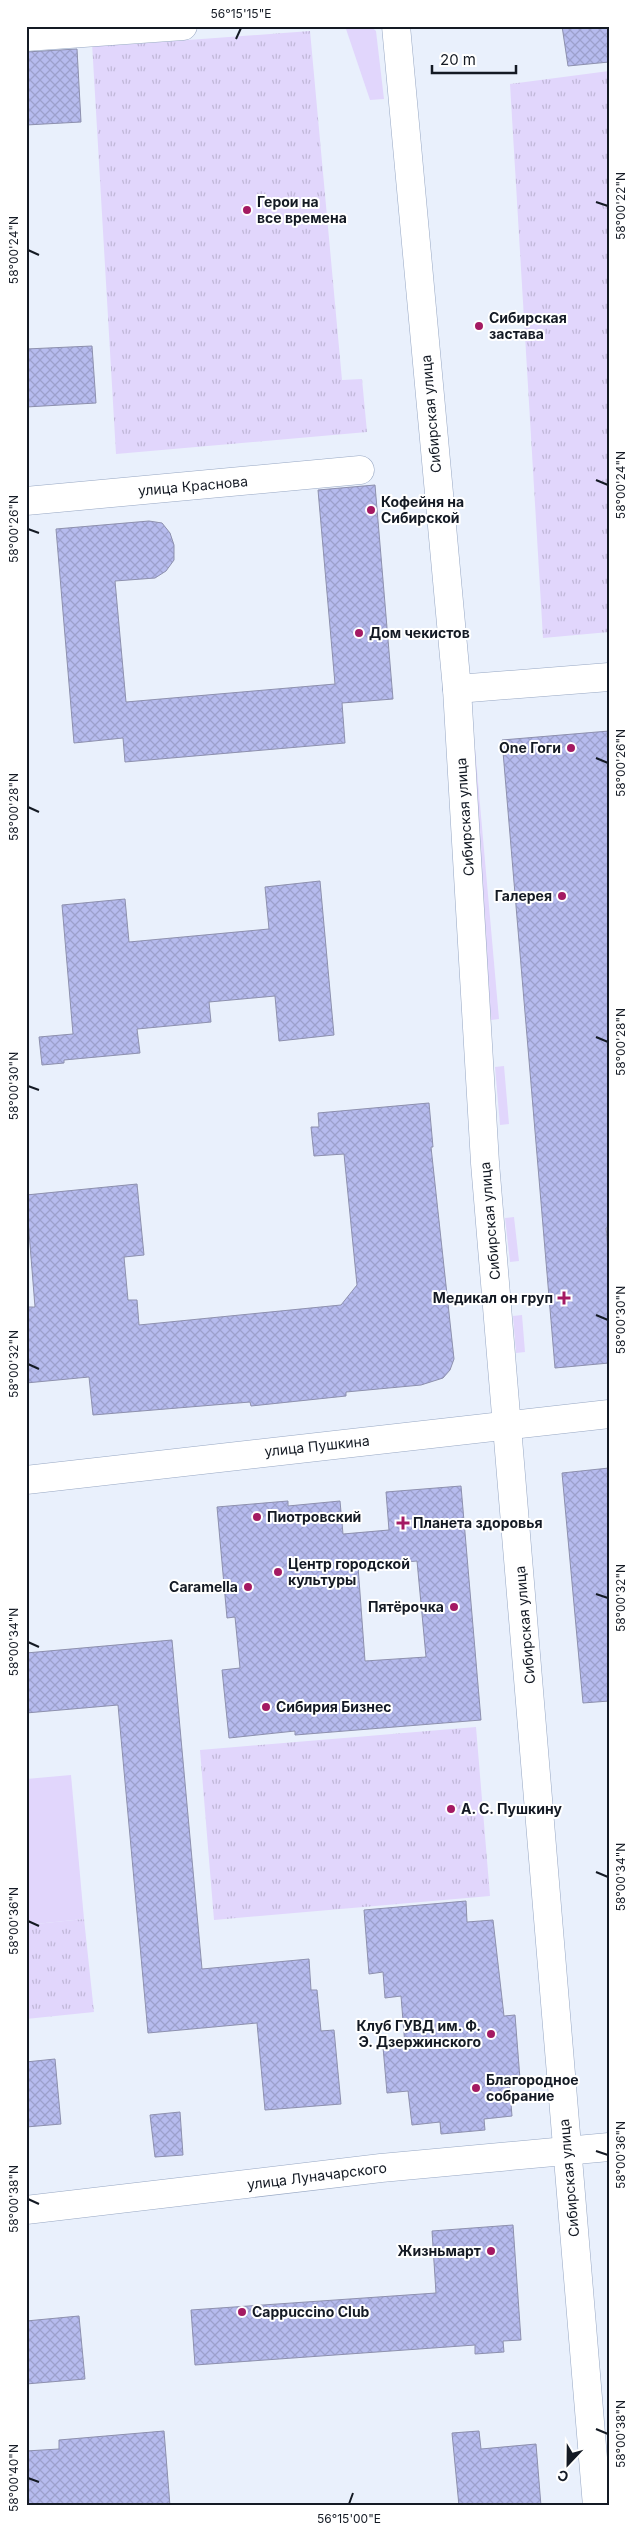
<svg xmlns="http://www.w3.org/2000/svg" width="635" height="2532" viewBox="0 0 635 2532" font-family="Inter,sans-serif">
	<defs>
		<pattern id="park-tufts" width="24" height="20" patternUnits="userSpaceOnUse" patternTransform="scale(1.25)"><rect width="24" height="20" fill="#e1d6fc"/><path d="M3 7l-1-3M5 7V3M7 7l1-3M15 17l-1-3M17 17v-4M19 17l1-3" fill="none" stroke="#c0b7d8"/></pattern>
		<pattern id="building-cross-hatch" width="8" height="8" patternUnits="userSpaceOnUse" patternTransform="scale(1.25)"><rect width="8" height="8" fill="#b6bbee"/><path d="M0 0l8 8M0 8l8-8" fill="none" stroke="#9ca0cc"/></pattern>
	</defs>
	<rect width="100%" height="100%" fill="#e9f0fc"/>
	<!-- grass -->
	<g fill="#e1d6fc">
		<path d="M345 26H370L376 31 384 99 370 100Z"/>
		<path d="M475 748 499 1019 491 1020 467 749Z"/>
		<path d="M504 1066 509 1124 500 1125 495 1067Z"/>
		<path d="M514 1217 519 1261 510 1262 505 1218Z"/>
		<path d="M522 1315 525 1352 516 1353 513 1316Z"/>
		<path d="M71 1775 84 1919 26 1925V1779Z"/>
	</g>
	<!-- park -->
	<g fill="url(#park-tufts)">
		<path d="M310 31 342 380 362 379 367 432 116 454 92 43 120 45Z"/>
		<path d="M609 71V632L543 638 510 84Z"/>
		<path d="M476 1727 490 1896 214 1920 200 1750Z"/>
		<path d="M84 1919 94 2012 26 2019V1925Z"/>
	</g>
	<!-- building -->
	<g fill="url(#building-cross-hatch)" stroke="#8d90ae" fill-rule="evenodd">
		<path d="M562 26H609V62L568 66Z"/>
		<path d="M77 49 81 122 26 125V52Z"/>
		<path d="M92 346 96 403 26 407V349Z"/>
		<path d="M375 485 393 699 342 703 345 743 125 762 123 738 74 743 56 529 149 521 162 523 170 533 174 545V560L166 571 155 578 115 581 126 702 335 684 318 490Z"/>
		<path d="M609 731V1227L606 1228 609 1259V1363L555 1368 502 740Z"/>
		<path d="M320 881 334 1035 279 1041 275 996 209 1002 211 1022 137 1029 140 1053 64 1060V1063L42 1065 39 1037 73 1034 62 905 125 899 129 942 269 929 265 887Z"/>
		<path d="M429 1103 433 1147H431L454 1359 450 1370 443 1378 421 1385 346 1392V1396L251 1406 250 1402 93 1415 89 1377 26 1383V1307H35L26 1195 137 1184 144 1255 124 1257 128 1300H137L139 1325 341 1305 357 1285 344 1154 314 1156 311 1127H319L318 1113Z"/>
		<path d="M609 1468V1701L583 1703 562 1473Z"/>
		<path d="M461 1486 481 1720 295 1735V1731L229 1738 222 1670 240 1668 235 1617 227 1618 217 1507 288 1501V1506L340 1501 343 1534 389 1530 386 1492ZM417 1561 426 1657 365 1661 358 1566Z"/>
		<path d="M172 1640 202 1969 309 1959 311 1990H317L321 2031 334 2030 341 2104 265 2110 257 2023 148 2033 118 1705 26 1713V1653Z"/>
		<path d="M466 1901 467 1922 493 1920 504 2016 515 2015 520 2079 509 2080 512 2116 484 2119 485 2130 441 2134 440 2122 412 2125 408 2091 387 2093 383 2047 405 2046 401 1996 385 1998 383 1972 369 1974 364 1910Z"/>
		<path d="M55 2059 61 2124 26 2127V2062Z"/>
		<path d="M180 2112 183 2155 155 2157 150 2115Z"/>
		<path d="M513 2225 521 2340 503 2341 504 2352 475 2354V2345L195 2365 191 2310 436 2293 432 2231Z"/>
		<path d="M79 2316 85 2379 26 2384V2321Z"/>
		<path d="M164 2431 170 2506H26V2451L59 2449V2440Z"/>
		<path d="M479 2431 481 2449 536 2444 541 2506H459L452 2433Z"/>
	</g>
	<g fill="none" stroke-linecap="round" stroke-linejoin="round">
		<defs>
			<g id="minor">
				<path d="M26 37 183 26"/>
				<path d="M26 501 360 470"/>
				<path d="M457 689 609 677"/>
			</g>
			<g id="secondary">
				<path d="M396 26 457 689 485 1163 597 2506"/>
				<path d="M26 1480 609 1414"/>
			</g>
			<path id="primary" d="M26 2210 381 2168 609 2147"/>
		</defs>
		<!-- minor casing -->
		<use href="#minor" stroke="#97a7c3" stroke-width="29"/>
		<!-- secondary casing -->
		<use href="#secondary" stroke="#97a7c3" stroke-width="29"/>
		<!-- primary casing -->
		<use href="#primary" stroke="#97a7c3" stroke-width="29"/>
		<!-- minor -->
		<use href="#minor" stroke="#fff" stroke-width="28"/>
		<!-- secondary -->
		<use href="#secondary" stroke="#fff" stroke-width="28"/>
		<!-- primary -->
		<use href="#primary" stroke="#fff" stroke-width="28"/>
	</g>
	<!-- ticks -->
	<path fill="none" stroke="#141a24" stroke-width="2" d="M236 39 241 28M596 202 608 206M28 250 39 255M596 480 608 485M28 529 39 533M596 758 608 763M28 807 39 812M596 1037 608 1042M28 1086 39 1090M596 1315 608 1320M28 1364 39 1369M596 1594 608 1598M28 1642 39 1647M596 1872 608 1877M28 1921 39 1926M596 2151 608 2155M28 2199 39 2204M596 2429 608 2434M28 2478 39 2482M349 2504 353 2493"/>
	<!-- markers -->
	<g fill="#a41a62" stroke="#fff" stroke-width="2">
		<circle cx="247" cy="210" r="5"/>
		<circle cx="479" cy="326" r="5"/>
		<circle cx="371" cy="510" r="5"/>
		<circle cx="359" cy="633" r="5"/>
		<circle cx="571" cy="748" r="5"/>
		<circle cx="562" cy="896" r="5"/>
		<path d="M561.5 1290.5h5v5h5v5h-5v5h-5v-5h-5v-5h5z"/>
		<circle cx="257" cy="1517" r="5"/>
		<path d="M400.5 1515.5h5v5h5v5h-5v5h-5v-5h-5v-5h5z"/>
		<circle cx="278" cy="1572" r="5"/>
		<circle cx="248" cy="1587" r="5"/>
		<circle cx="454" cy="1607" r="5"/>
		<circle cx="266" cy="1707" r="5"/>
		<circle cx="451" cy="1809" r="5"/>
		<circle cx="491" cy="2034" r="5"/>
		<circle cx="476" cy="2088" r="5"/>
		<circle cx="491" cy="2251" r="5"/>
		<circle cx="242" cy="2312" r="5"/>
	</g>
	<g text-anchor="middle" stroke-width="4" stroke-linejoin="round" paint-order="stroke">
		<!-- poi labels -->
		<g font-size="14" font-weight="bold" fill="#141a24" stroke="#fff" text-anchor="start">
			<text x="257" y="207">Герои на<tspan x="257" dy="16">все времена</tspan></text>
			<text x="489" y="323">Сибирская<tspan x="489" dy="16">застава</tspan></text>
			<text x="381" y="507">Кофейня на<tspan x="381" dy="16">Сибирской</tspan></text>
			<text x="369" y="638">Дом чекистов</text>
			<text x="561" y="753" text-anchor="end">One Гоги</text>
			<text x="552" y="901" text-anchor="end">Галерея</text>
			<text x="553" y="1303" text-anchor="end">Медикал он груп</text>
			<text x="267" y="1522">Пиотровский</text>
			<text x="413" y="1528">Планета здоровья</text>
			<text x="288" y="1569">Центр городской<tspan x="288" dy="16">культуры</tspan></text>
			<text x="238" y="1592" text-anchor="end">Caramella</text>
			<text x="444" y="1612" text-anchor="end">Пятёрочка</text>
			<text x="276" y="1712">Сибирия Бизнес</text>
			<text x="461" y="1814">А. С. Пушкину</text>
			<text x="481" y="2031" text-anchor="end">Клуб ГУВД им. Ф.<tspan x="481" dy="16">Э. Дзержинского</tspan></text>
			<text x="486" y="2085">Благородное<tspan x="486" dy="16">собрание</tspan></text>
			<text x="481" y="2256" text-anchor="end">Жизньмарт</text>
			<text x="252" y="2317">Cappuccino Club</text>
		</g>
		<!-- street labels -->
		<g font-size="14" fill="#141a24" stroke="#fff">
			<text transform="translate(431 414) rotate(-95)" y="5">Сибирская улица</text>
			<text transform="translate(193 486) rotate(-5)" y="5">улица Краснова</text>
			<text transform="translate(465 817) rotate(-94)" y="5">Сибирская улица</text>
			<text transform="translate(490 1221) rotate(-95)" y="5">Сибирская улица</text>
			<text transform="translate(317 1446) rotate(-6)" y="5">улица Пушкина</text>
			<text transform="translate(525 1625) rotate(-95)" y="5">Сибирская улица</text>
			<text transform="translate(317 2176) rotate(-7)" y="5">улица Луначарского</text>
			<text transform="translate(569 2178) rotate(-95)" y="5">Сибирская улица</text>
		</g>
	</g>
	<!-- border -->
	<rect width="635" height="2532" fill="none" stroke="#ffffff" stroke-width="55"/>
	<!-- north arrow -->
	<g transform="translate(568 2464) rotate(202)" stroke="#ffffff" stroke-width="4" paint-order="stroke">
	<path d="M0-4L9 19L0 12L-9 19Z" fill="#141a24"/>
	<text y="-8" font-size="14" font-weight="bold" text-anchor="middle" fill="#141a24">С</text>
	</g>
	<!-- scale -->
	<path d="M432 65v8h84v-8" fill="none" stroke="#141a24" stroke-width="2.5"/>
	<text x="440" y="65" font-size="15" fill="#141a24" stroke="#ffffff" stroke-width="4" paint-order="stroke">20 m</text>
	<rect x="28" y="28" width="580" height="2476" fill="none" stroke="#141a24" stroke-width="2"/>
	<g font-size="12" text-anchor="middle" fill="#141a24">
		<text x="241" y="18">56°15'15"E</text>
		<text transform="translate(621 206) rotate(-90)" y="4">58°00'22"N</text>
		<text transform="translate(14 250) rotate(-90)" y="4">58°00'24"N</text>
		<text transform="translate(621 485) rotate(-90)" y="4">58°00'24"N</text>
		<text transform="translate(14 529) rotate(-90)" y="4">58°00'26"N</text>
		<text transform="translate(621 763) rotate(-90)" y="4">58°00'26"N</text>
		<text transform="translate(14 807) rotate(-90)" y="4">58°00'28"N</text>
		<text transform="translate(621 1042) rotate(-90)" y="4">58°00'28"N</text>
		<text transform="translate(14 1086) rotate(-90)" y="4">58°00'30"N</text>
		<text transform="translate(621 1320) rotate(-90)" y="4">58°00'30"N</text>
		<text transform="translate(14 1364) rotate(-90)" y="4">58°00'32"N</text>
		<text transform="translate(621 1598) rotate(-90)" y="4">58°00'32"N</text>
		<text transform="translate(14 1642) rotate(-90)" y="4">58°00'34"N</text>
		<text transform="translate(621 1877) rotate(-90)" y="4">58°00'34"N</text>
		<text transform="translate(14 1921) rotate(-90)" y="4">58°00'36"N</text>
		<text transform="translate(621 2155) rotate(-90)" y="4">58°00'36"N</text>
		<text transform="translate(14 2199) rotate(-90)" y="4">58°00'38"N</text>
		<text transform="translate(621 2434) rotate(-90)" y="4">58°00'38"N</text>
		<text transform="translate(14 2478) rotate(-90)" y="4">58°00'40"N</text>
		<text x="349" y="2523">56°15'00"E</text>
	</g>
</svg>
